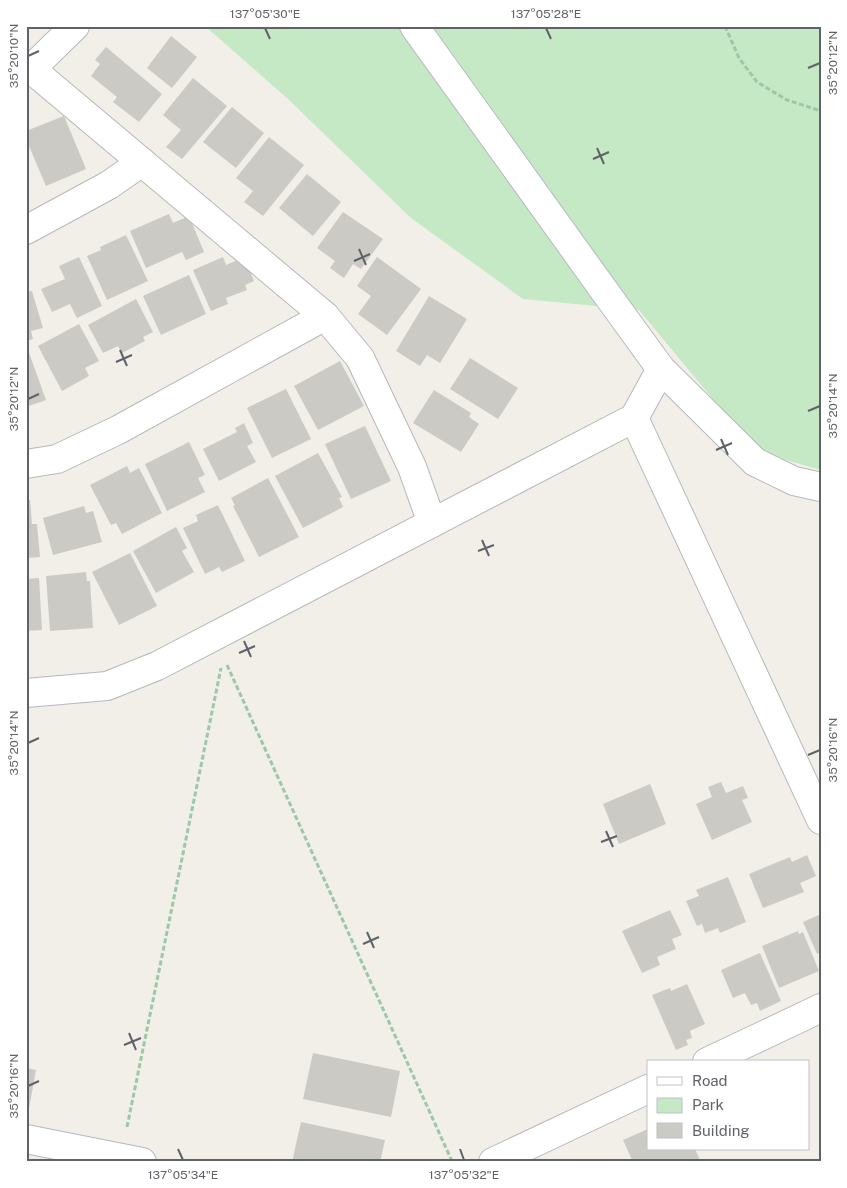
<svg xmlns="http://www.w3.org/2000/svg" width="847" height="1188" viewBox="0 0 847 1188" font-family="'Public Sans',sans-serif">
	<rect width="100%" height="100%" fill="#f1efe8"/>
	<!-- green -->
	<path fill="#c5e8c5" d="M205 26H821V470L769 455 726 415 639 310 523 299 411 218 288 99Z"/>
	<!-- building -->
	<g fill="#cccac5">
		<path d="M171 36 197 57 172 88 147 68Z"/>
		<path d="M106 47 162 94 139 122 113 102 117 97 91 76 100 64 95 60Z"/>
		<path d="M193 78 227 106 182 159 166 147 181 130 163 115Z"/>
		<path d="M232 107 264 133 236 168 203 142Z"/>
		<path d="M64 116 86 169 46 186 26 139V131Z"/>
		<path d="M269 137 304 165 263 216 244 202 253 191 236 178Z"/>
		<path d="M307 174 341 202 313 236 279 208Z"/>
		<path d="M343 212 383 239 361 269 353 264 344 278 330 268 335 261 317 248Z"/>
		<path d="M169 214 173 223 189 216 204 252 186 260 182 252 146 268 130 231Z"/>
		<path d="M126 235 148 281 107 300 87 256 101 250 100 247Z"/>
		<path d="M79 257 102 306 77 318 70 304 52 312 41 289 65 279 59 266Z"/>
		<path d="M223 257 226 265 244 257 254 281 245 285 247 290 226 298 228 304 211 311 193 270Z"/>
		<path d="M377 257 421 289 387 335 358 314 371 296 357 286Z"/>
		<path d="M189 275 206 314 161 335 143 296Z"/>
		<path d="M32 291 43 328 31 331 33 339 26 341V292Z"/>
		<path d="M429 296 467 319 440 363 427 355 420 366 396 351Z"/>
		<path d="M136 299 153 332 143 337 145 341 122 353 118 346 103 353 88 325Z"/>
		<path d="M79 324 99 361 85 368 89 376 62 391 38 346Z"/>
		<path d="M28 350 46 400 26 407V351Z"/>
		<path d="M470 358 518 388 498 419 450 389Z"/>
		<path d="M340 361 364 406 318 430 294 386Z"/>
		<path d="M286 389 311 439 272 458 247 408Z"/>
		<path d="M434 390 471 413 469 417 479 424 461 452 413 423Z"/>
		<path d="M244 423 253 443 247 446 256 462 219 481 203 449 237 432 235 428Z"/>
		<path d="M365 426 391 481 351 499 325 444Z"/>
		<path d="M189 442 205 475 198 478 205 492 167 511 145 464Z"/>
		<path d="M318 453 342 497 339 498 343 507 303 528 275 476Z"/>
		<path d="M127 466 130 473 139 468 162 513 122 534 116 523 111 525 90 485Z"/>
		<path d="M268 478 299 537 259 557 233 506 235 505 231 498Z"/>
		<path d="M30 500 32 524H37L40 557 26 558V501Z"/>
		<path d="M218 505 245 561 222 572 219 567 205 574 183 528 198 521 196 515Z"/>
		<path d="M84 506 86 513 93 511 102 542 53 555 43 518Z"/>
		<path d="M176 527 187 548 182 551 194 572 156 593 133 551Z"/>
		<path d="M130 553 157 606 119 625 92 572Z"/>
		<path d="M86 572 87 581H90L93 628 50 631 46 576Z"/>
		<path d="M39 578 42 630 26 631V579Z"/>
		<path d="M721 782 726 793 743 786 748 798 742 800 752 822 712 840 696 804 712 797 708 787Z"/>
		<path d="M650 784 666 824 619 844 603 804Z"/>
		<path d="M807 855 816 876 800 883 804 892 763 908 749 874 790 857 792 862Z"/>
		<path d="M728 877 746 922 720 933 718 928 705 933 702 924 697 926 686 901 699 896 696 890Z"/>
		<path d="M670 910 682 935 672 939 676 949 657 957 660 965 642 973 622 931Z"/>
		<path d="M821 914V952L817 954 803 922Z"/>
		<path d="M798 931 799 934 803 932 819 971 779 988 762 946Z"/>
		<path d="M760 953 781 1001 760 1011 757 1003 751 1005 745 993 733 998 721 970Z"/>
		<path d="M687 984 705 1024 690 1031 692 1038 686 1040 688 1045 676 1050 652 995 670 988 671 991Z"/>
		<path d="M313 1053 400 1071 391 1117 303 1099Z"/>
		<path d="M26 1068 36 1070 28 1114 26 1113Z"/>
		<path d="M301 1122 385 1140 380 1162H292Z"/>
		<path d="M648 1129V1149H695L701 1162H633L623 1140Z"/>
	</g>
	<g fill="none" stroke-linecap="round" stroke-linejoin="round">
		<defs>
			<g id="street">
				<path d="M31 69 325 316 360 358 412 467 432 523"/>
				<path d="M26 230 109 185 142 162"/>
				<path d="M634 418 821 820"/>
				<path d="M26 464 57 459 118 430 325 316"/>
				<path d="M26 693 107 686 157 666 634 418 661 369"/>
				<path d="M707 1062 821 1008"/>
				<path d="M26 1139 142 1162"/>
				<path d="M493 1162 648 1089"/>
			</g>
			<g id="secondary">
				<path d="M414 26 608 296 661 369 755 462 794 481 821 487"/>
				<path d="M26 71 31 69 75 26"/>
			</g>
		</defs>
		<!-- street casing -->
		<use href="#street" stroke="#b5b8bc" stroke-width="30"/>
		<!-- secondary casing -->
		<use href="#secondary" stroke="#b6babf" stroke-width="30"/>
		<!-- path -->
		<g stroke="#9cc7a9" stroke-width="3" stroke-dasharray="5 2.5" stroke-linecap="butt">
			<path d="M725 26 739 58 757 82 787 100 821 111"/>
			<path d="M227 665 451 1159 453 1162"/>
			<path d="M127 1127 221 668"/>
		</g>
		<!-- street -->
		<use href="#street" stroke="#fff" stroke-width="28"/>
		<!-- secondary -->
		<use href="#secondary" stroke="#fff" stroke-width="28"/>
	</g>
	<!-- ticks -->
	<path fill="none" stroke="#5f6368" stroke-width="2" d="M265 28 270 39M546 28 551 39M28 56 39 51M808 68 820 63M597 148 604 164M593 159 609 152M359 249 366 265M354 261 370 254M120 350 127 366M116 362 132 355M28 399 39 394M808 411 820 406M721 439 728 455M716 450 732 443M482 540 489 556M478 551 494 545M244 641 251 657M239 653 255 646M28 743 39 738M808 755 820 750M606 831 613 847M601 842 617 836M367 932 374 948M363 944 379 937M129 1033 136 1050M124 1045 141 1038M28 1086 39 1081M178 1149 183 1160M460 1149 464 1160"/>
	<!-- border -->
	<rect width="847" height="1188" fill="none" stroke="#ffffff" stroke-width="55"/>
	<!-- legend -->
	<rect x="647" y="1060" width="162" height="90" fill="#ffffff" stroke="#bfc1c3"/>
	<rect x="657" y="1077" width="25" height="8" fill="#ffffff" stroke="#bfc1c3"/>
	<text x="692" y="1086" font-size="15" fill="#5f6368">Road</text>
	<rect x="657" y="1098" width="25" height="15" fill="#c5e8c5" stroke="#bfc1c3"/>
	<text x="692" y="1110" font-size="15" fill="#5f6368">Park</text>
	<rect x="657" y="1123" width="25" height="15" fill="#cccac5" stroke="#bfc1c3"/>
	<text x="692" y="1136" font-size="15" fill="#5f6368">Building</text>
	<rect x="28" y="28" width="792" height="1132" fill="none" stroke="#5f6368" stroke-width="2"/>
	<g font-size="12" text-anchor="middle" fill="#5f6368">
		<text x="265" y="18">137°05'30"E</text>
		<text x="546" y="18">137°05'28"E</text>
		<text transform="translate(14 56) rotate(-90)" y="4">35°20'10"N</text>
		<text transform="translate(833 63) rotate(-90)" y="4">35°20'12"N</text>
		<text transform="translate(14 399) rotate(-90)" y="4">35°20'12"N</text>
		<text transform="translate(833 406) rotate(-90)" y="4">35°20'14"N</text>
		<text transform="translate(14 743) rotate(-90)" y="4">35°20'14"N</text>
		<text transform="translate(833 750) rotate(-90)" y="4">35°20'16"N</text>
		<text transform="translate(14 1086) rotate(-90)" y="4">35°20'16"N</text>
		<text x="183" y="1179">137°05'34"E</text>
		<text x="464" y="1179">137°05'32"E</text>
	</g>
</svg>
